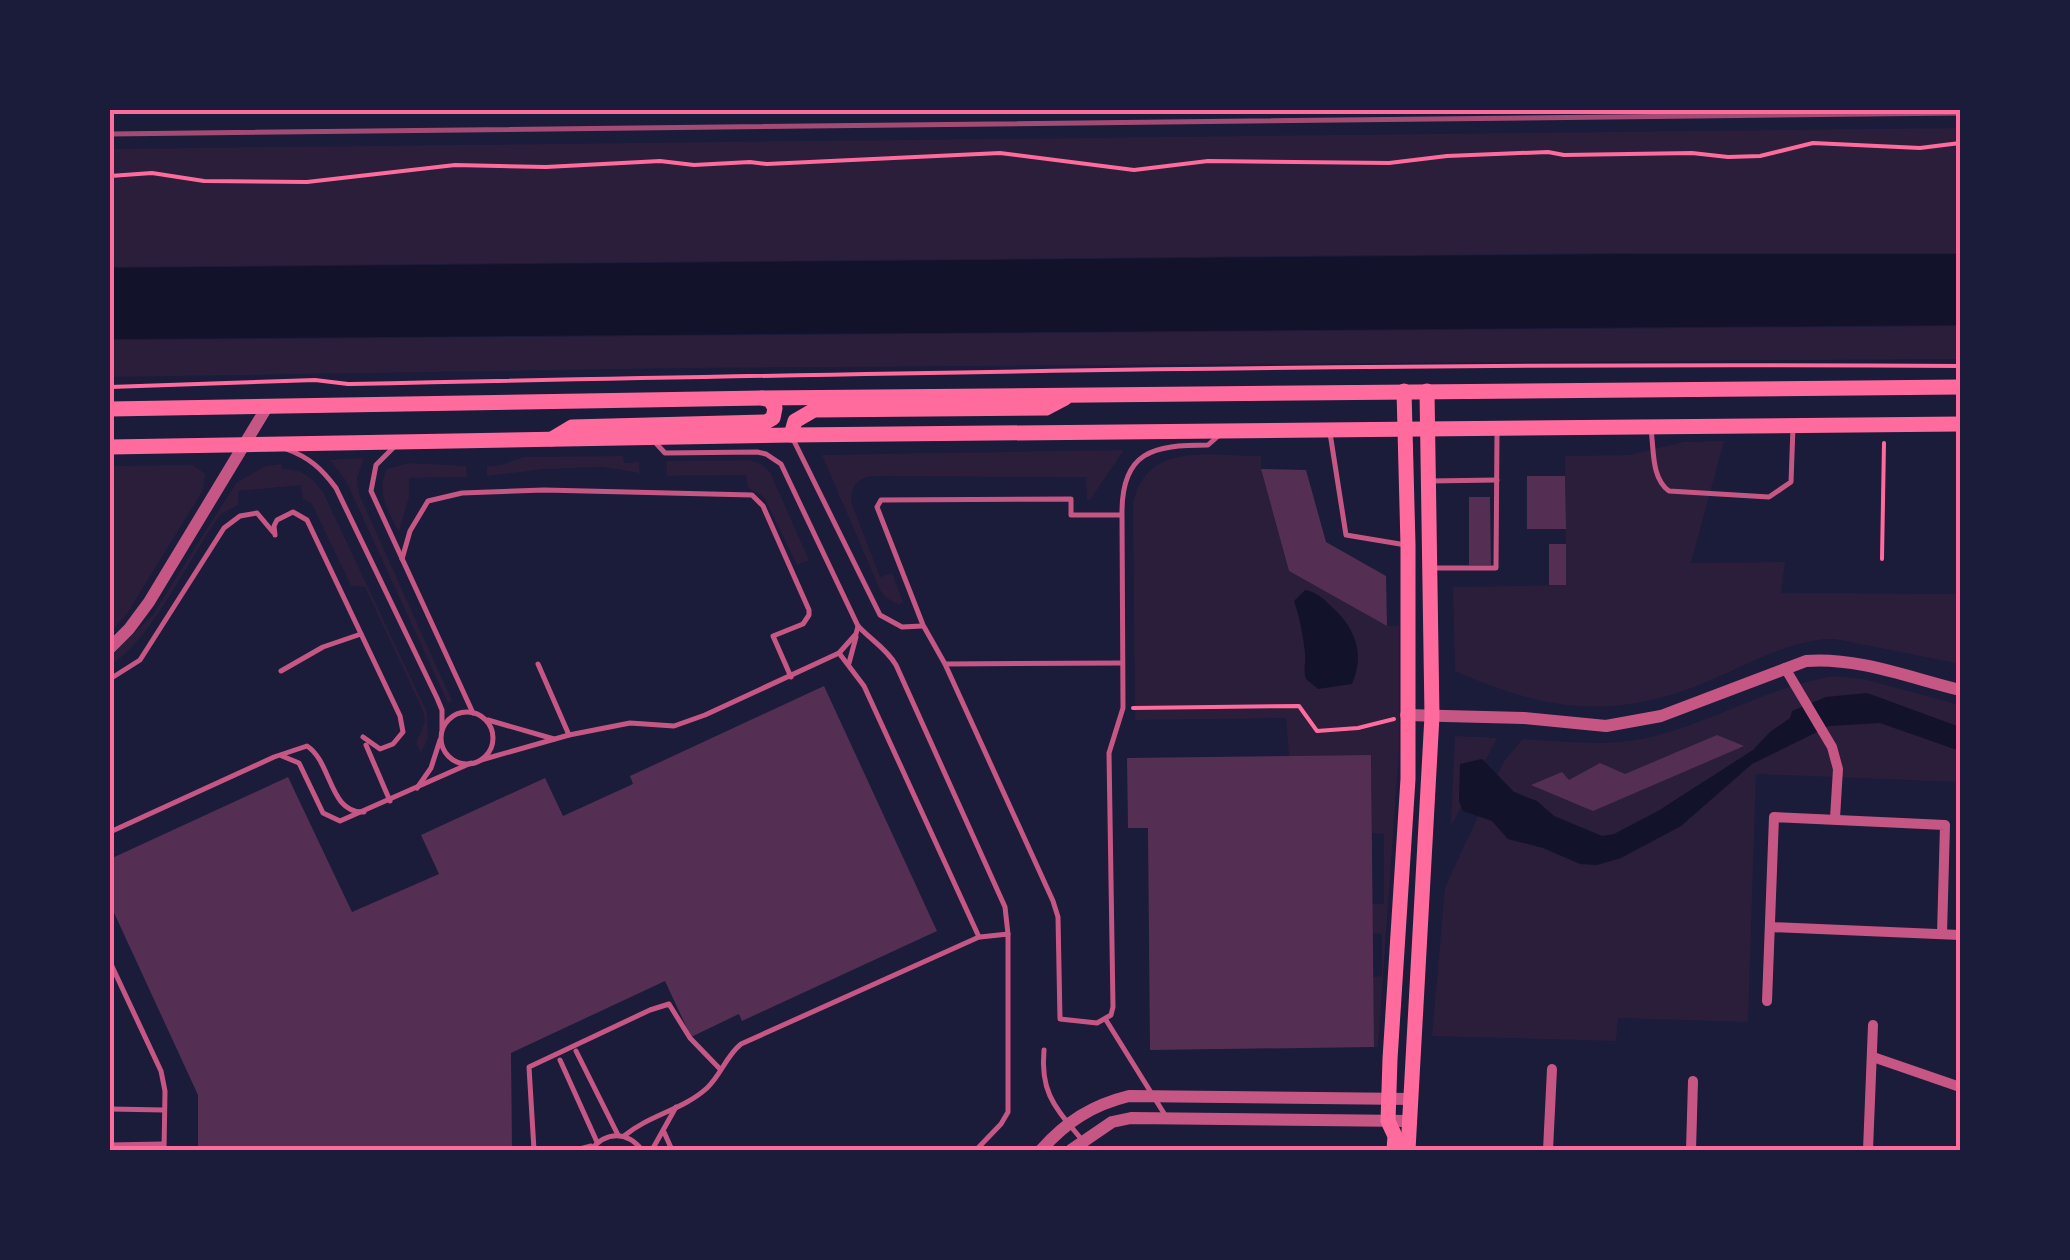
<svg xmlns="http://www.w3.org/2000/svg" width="2070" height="1260" viewBox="0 0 2070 1260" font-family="Lato,sans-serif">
	<rect width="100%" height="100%" fill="#1b1b3a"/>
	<!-- green -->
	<g fill="#2a1e3b">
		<path d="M1960 128V253H1629L110 267V149Z"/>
		<path d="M1960 326V359L689 368 110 377V340Z"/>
		<path d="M1724 441 1691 563 1785 562 1781 593 1960 594V664C1930 658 1900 652 1870 646 1856 644 1840 638 1825 639 1785 643 1748 664 1711 680 1616 721 1547 712 1455 671L1453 587 1566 585 1565 456 1629 455 1684 442Z"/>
		<path d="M1124 450 1090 500H1087L1086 477 871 476C856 478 849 490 852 504L880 577 892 573 903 602 899 605 885 597 880 590 822 455Z"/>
		<path d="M623 456 624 463 639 462 640 473 603 467 544 469 487 476V466L501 465 524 457Z"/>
		<path d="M1261 456V469L1289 571 1387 626H1399V748L1378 1047H1374L1373 977 1382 976V934L1373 933 1372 904H1384V834L1372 833 1371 755 1289 756 1286 718 1135 720 1133 503C1147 440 1211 456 1261 456Z"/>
		<path d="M364 458 357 478 359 494 452 701 448 703 346 481 330 460Z"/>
		<path d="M750 460 761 464 770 472 809 560 797 565 764 497 748 488 746 475 667 476 666 461Z"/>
		<path d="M408 463 466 466 467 477 409 478V497L399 532C388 510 375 492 387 469Z"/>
		<path d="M281 464 282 469C302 469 312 477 323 492L427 712 428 739 421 753 416 743 425 722 424 713 365 587 351 586 312 504 303 499 301 485 238 491V505L221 514C190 555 152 641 110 665V656L152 616 236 483 265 466Z"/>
		<path d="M193 465 205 474 203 490 126 615 110 633V466Z"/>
		<path d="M1834 676 1864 679 1960 705V782L1756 774 1748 1022 1618 1018 1616 1041 1432 1036 1445 887 1504 761 1523 739C1567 742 1611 747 1655 736 1717 720 1771 686 1834 676Z"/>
		<path d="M1455 736 1497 738 1451 826Z"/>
	</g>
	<!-- water -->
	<g fill="#12122b">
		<path d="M1629 254H1960V325L110 339V268Z"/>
		<path d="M1305 590C1317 592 1325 600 1333 608 1356 629 1365 655 1352 684L1318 689 1306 679C1303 669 1306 663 1305 653 1303 635 1300 618 1294 601Z"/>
		<path d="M1867 693 1960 727V751L1880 723 1829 726 1752 764 1681 826 1621 858 1597 865 1580 864 1543 848 1508 839 1492 821 1463 811 1459 801 1460 764 1482 759 1514 792 1537 801 1554 816 1602 836 1614 834 1658 811 1753 750 1770 732 1790 718 1792 711 1826 697Z"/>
	</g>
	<!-- building -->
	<g fill="#542f53">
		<path d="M1261 469 1306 470 1326 542 1386 576 1387 626 1289 571Z"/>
		<path d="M1527 476H1565L1566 529H1527Z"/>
		<path d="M1469 497H1490L1491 565H1469Z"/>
		<rect x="1549" y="544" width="17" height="41"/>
		<path d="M824 686 937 931 742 1021 739 1014 691 1037 665 981 511 1053 512 1150H198V1095L110 904V859L288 777 352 912 439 874 421 835 545 778 563 816 633 784 630 776Z"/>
		<path d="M1717 735 1744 746 1593 811 1531 785 1562 772 1569 780 1600 763 1625 774Z"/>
		<path d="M1371 755 1374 1047 1150 1050 1148 828H1128L1127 758Z"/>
	</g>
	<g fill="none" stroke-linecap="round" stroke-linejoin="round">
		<!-- path -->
		<g stroke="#ff6b9d" stroke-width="4">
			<path d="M110 176 152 173 204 181 307 182 455 165 546 167 660 161 694 165 750 162 767 164 1000 153 1134 170 1208 161 1389 163 1447 156 1548 152 1564 155 1692 153 1728 157 1760 156 1813 143 1920 148 1960 143"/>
			<path d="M110 387 315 380 348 384C886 373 1423 362 1960 366"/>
			<path d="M1882 559 1884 443"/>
			<path d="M1133 708 1299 706 1317 731 1358 728 1394 719"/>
		</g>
		<!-- service -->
		<g stroke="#c65784" stroke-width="5">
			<path d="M1651 429C1654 449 1651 478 1669 491L1769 497 1791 482 1793 427"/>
			<path d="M1330 433 1346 535 1406 545"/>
			<path d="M792 437 880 615 902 627 922 626"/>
			<path d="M653 440 665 453 757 452 766 454 781 464 858 626C871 640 886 648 896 665L996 887 1005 907 1008 934"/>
			<path d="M394 447 376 465 371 491 473 713"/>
			<path d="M286 449C309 457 322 469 336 488L437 698 442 710V729"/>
			<path d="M1430 481 1497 480"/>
			<path d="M1122 515H1071V499L881 500 877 507 923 625 945 664 1053 901 1058 917 1060 1019 1097 1023 1111 1015 1113 1007 1109 753 1123 708 1122 515C1121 451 1153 445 1208 445L1217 437"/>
			<path d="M275 535 274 526 277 520 293 512 307 520 400 716 403 732 393 744 380 749 363 737"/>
			<path d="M402 559 410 531 428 501 462 493 544 490 752 495 763 506 809 610V615L803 624 773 636 791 677"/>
			<path d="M1432 568H1496L1497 433"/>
			<path d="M839 653 856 634 858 626"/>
			<path d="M849 663 856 637"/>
			<path d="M538 664 569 735"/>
			<path d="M945 664 1122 663"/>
			<path d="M281 671 323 647 361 634"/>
			<path d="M110 679 140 660 224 528 240 516 257 513 273 532"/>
			<circle cx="467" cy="738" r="26"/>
			<path d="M488 720 554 739"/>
			<path d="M366 745 390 801"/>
			<path d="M282 756 299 763 323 813 340 821 471 763"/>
			<path d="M481 760 569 735 630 723 674 726 705 715 839 653 864 686 979 937 741 1044C726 1056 721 1075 707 1088 683 1110 649 1115 624 1136"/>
			<path d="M417 788 431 768 440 740"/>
			<path d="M110 832 274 757 307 746C332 762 329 814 364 812"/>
			<path d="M110 962 161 1071 165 1091 164 1150"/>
			<path d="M1106 1020 1165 1115"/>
			<path d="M1044 1050C1040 1094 1056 1108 1082 1140"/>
			<path d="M576 1051 618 1135"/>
			<path d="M560 1060 597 1142"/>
			<path d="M110 1109 164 1110"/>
			<path d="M664 1132 672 1150"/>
			<path d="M110 1145 162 1144"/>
			<path d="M534 1150 529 1067 650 1010 669 1004 690 1038 720 1069"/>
			<path d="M576 1150 591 1146"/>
			<path d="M591 1150C606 1131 627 1131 642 1150"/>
			<path d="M652 1150 676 1107"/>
			<path d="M976 1150 1001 1124 1008 1112V934L980 937"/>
		</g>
		<!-- minor -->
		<g stroke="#c65784" stroke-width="10">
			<path d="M1785 668 1832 747 1838 769 1835 818"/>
			<path d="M1770 927 1960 935"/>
			<path d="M1767 1001 1774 817 1945 825 1942 934"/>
			<path d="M1873 1057 1960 1087"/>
			<path d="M1548 1150 1552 1069"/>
			<path d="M1691 1150 1693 1081"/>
			<path d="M1868 1150 1873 1025"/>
		</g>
		<!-- tertiary -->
		<g stroke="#c65784" stroke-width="12">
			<path d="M110 648 129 629 149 602 267 407"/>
			<path d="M1406 715 1524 718 1606 726 1661 716 1806 661C1858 657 1910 678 1960 690"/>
			<path d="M1041 1150C1066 1122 1092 1105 1129 1096L1411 1099"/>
			<path d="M1071 1150 1112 1122 1131 1118 1408 1121"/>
		</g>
		<!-- primary -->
		<g stroke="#ff6b9d" stroke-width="15">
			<path d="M110 409 762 398 1960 387"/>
			<path d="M791 435 795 421 814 410 1046 408 1065 398"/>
			<path d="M552 439 572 427 766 422 773 418 775 408 770 400 762 398"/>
			<path d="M110 447 791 435 1960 424"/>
			<path d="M1394 1150 1395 1136 1388 1121 1390 1059 1408 779V545L1404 391"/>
			<path d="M1408 1150 1432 716 1427 391"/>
		</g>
		<!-- rail -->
		<path stroke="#a44b75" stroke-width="5" d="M110 134 1960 113"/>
	</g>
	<!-- border -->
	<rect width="2070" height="1260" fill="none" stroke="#1b1b3a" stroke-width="225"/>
	<rect x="112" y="112" width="1846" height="1036" fill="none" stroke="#ff6b9d" stroke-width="4"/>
</svg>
